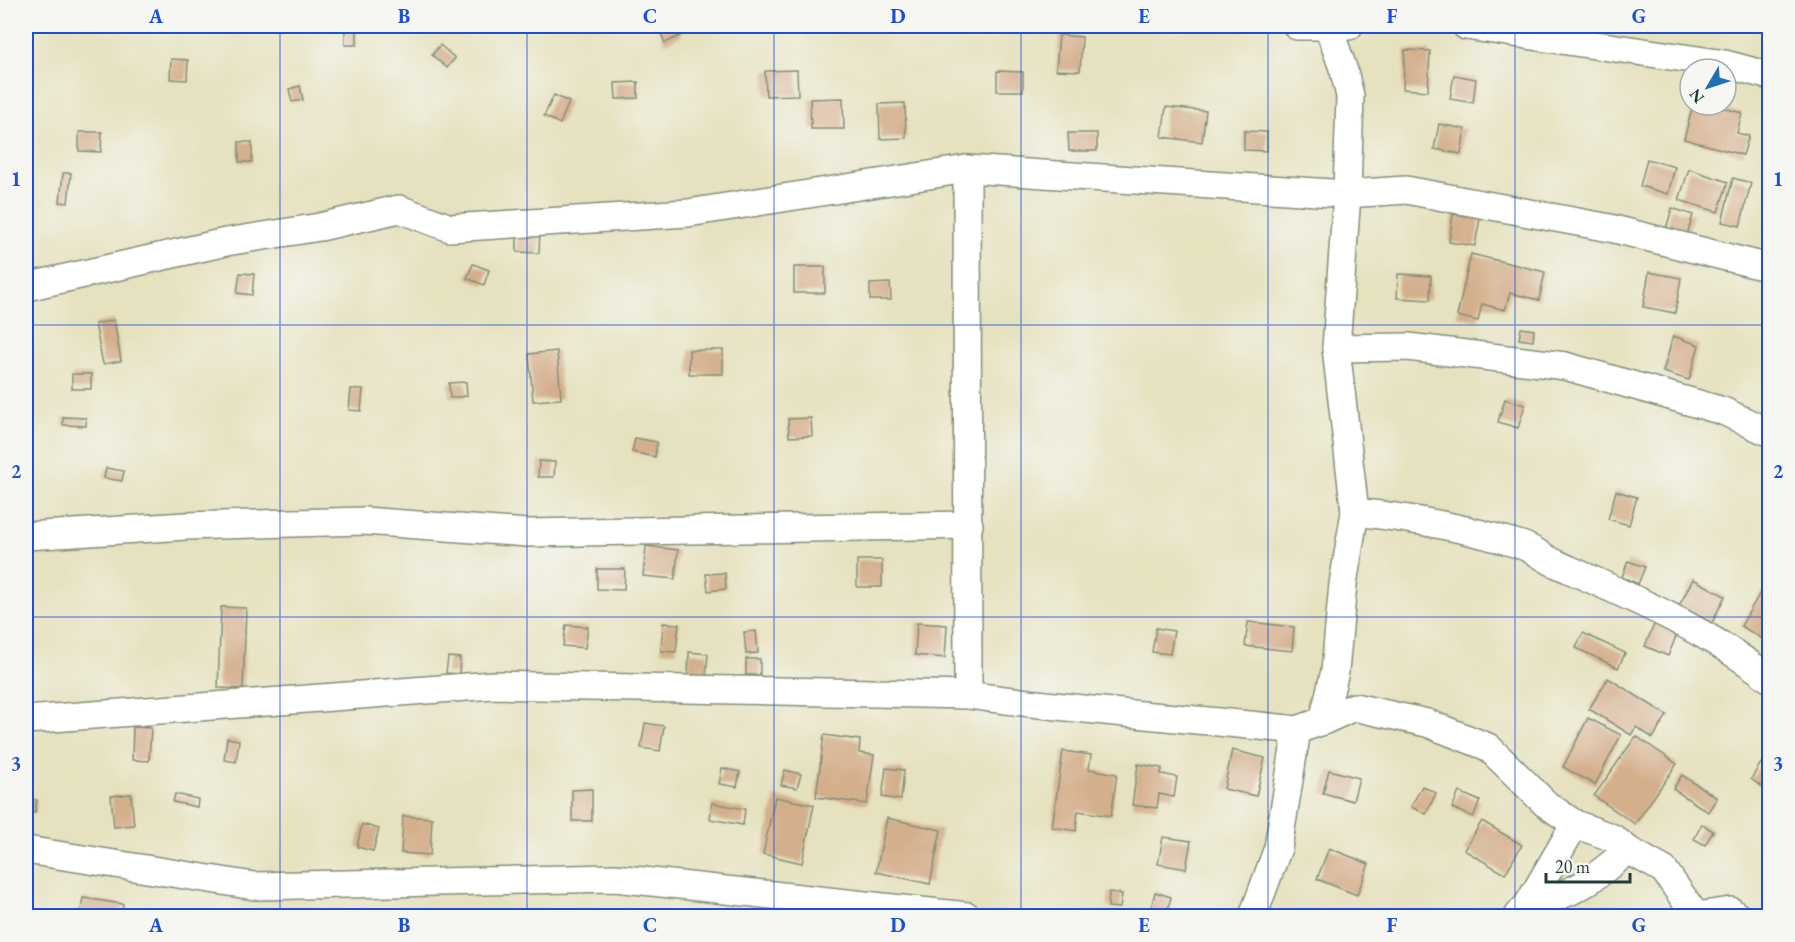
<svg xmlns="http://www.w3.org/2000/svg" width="1795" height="942" viewBox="0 0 1795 942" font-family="'EB Garamond',serif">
	<rect width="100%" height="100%" fill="#f6f6f2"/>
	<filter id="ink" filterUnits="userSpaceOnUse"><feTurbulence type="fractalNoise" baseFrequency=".0167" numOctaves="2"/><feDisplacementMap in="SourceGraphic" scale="12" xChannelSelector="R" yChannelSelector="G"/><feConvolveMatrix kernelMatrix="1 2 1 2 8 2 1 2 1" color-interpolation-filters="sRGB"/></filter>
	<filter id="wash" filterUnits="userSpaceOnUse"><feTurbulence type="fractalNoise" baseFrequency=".008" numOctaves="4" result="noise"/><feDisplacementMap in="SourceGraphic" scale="24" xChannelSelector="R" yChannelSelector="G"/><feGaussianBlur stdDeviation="1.35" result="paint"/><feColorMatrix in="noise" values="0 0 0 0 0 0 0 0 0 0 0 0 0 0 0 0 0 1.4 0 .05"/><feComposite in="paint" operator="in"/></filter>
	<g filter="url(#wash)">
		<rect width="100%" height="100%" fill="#e6e1be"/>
		<g id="blocks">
			<!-- building -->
			<g fill="#d4af8c">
				<path d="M658 26H677L682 35 665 43Z"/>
				<rect x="345" y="29" width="12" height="16"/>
				<path d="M1059 35 1082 37 1080 71 1056 70Z"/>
				<path d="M440 45 455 58 447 68 432 55Z"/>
				<path d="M1405 50 1430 51 1428 91 1403 89Z"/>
				<path d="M171 59 188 60 187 80 170 79Z"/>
				<path d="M797 70 798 95 766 96 765 71Z"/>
				<path d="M997 71 1023 72V91H997Z"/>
				<path d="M1454 75 1476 79 1473 103 1450 99Z"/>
				<path d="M638 82V98L616 99 615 83Z"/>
				<path d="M300 86 303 100 292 102 289 89Z"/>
				<path d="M554 95 569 102 560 124 544 116Z"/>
				<path d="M843 98 844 129H811L810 99Z"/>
				<path d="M905 103 906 138 880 139 879 104Z"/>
				<path d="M1693 105H1713L1742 113 1737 133 1749 136 1743 155 1684 139Z"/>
				<path d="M1166 107 1206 111 1202 142 1162 137Z"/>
				<path d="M1439 124 1465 129 1461 154 1434 149Z"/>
				<path d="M1244 131 1267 132V151L1244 150Z"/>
				<path d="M79 132H102L101 152 79 151Z"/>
				<path d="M1068 133H1097V151H1069Z"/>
				<rect x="239" y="142" width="13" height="20"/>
				<path d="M1647 159 1675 167 1668 194 1640 186Z"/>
				<path d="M1689 169 1728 182 1718 212 1679 200Z"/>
				<path d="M63 173H71L68 203 60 202Z"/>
				<path d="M1733 178 1751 183 1740 226 1722 222Z"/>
				<path d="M1672 208 1693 215 1687 235 1666 229Z"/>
				<path d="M1453 214 1480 218 1475 246 1449 242Z"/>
				<path d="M517 228 540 229 539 253 517 252Z"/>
				<path d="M1471 254 1545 272 1539 300 1510 293 1505 310 1482 304 1478 321 1457 316Z"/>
				<path d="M473 264 489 270 484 285 467 278Z"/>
				<rect x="794" y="267" width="31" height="26"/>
				<path d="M1649 272 1681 278 1675 313 1643 307Z"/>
				<path d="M240 273 254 274 252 295 237 293Z"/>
				<path d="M1398 274 1431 276 1430 300 1397 298Z"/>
				<path d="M890 283 891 300H870V284Z"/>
				<path d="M114 320 121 361 103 364 95 324Z"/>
				<path d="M1521 328 1534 330 1533 341 1519 339Z"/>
				<path d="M1673 336 1699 345 1689 380 1663 372Z"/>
				<rect x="689" y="350" width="34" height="24"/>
				<path d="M557 351 561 399 533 401 529 354Z"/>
				<rect x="72" y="374" width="19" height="15"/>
				<path d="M466 382 467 396 450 398 449 383Z"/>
				<path d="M351 389H363L361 411 349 410Z"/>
				<path d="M1505 399 1525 405 1518 428 1498 422Z"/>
				<path d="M63 417 86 418V426L63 425Z"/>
				<path d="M811 418 812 436 789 437 788 419Z"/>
				<path d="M635 438 657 442 655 457 632 452Z"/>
				<path d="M539 461 555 462 554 477H538Z"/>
				<path d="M106 468 124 471 122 481 104 478Z"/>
				<path d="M1616 491 1637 497 1629 525 1608 519Z"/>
				<path d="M646 546 678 550 675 579 643 576Z"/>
				<rect x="857" y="560" width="25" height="27"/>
				<path d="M1628 561 1645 567 1638 584 1622 577Z"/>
				<path d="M597 569H625L624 590 597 589Z"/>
				<path d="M725 573 726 589 708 591 706 574Z"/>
				<path d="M1693 579 1725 596 1712 623 1679 606Z"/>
				<path d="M1761 591 1770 597V631L1764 640 1741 626Z"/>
				<path d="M221 607 246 608 243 689 218 688Z"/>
				<path d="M1656 620 1679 629 1668 656 1645 646Z"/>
				<path d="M1248 622 1294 627 1292 651 1245 646Z"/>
				<path d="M663 623 679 624 676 652 661 651Z"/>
				<path d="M917 623 947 625 945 658 915 655Z"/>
				<path d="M566 625 588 627 585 648 563 646Z"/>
				<path d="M1156 628 1174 631 1170 654 1152 652Z"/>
				<path d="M756 631 758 653 746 654 744 632Z"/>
				<path d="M1583 633 1625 653 1618 668 1576 648Z"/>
				<path d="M689 652 708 654 706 677 688 675Z"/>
				<path d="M448 657 460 658 459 674 446 673Z"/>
				<rect x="746" y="659" width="14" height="16"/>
				<path d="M1608 678 1667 715 1653 738 1636 727 1631 735 1589 709Z"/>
				<path d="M1588 718 1621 735 1595 785 1563 767Z"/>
				<path d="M645 723 664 726 660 751 641 748Z"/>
				<path d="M133 727 151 728 149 761 132 760Z"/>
				<path d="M824 735 860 740 859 753 874 755 867 804 816 797Z"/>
				<path d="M1636 736 1677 764 1635 824 1594 796Z"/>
				<path d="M227 738 239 740 236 762 224 760Z"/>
				<path d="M1232 750 1265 758 1256 796 1224 789Z"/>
				<path d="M1063 751 1091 755 1089 769 1117 774 1111 816 1078 811 1076 831 1052 827Z"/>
				<path d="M1761 763 1770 769 1767 790 1751 779Z"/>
				<path d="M1138 764 1162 768 1161 774 1177 777 1174 797 1159 794 1157 808 1132 805Z"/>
				<path d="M722 768 740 772 737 787 719 784Z"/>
				<path d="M886 768 904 770 901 800 882 797Z"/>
				<path d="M785 770 801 774 797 788 781 785Z"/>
				<path d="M1329 770 1359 778 1353 801 1323 793Z"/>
				<path d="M1682 775 1717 798 1708 812 1673 789Z"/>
				<path d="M1422 786 1436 793 1426 814 1411 807Z"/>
				<path d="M592 789V821H572V790Z"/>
				<path d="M1459 792 1480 801 1473 817 1452 808Z"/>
				<path d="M131 794 134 825 114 827 111 796Z"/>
				<path d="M175 794 198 799 197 807 173 802Z"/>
				<path d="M775 797 814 805 802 863 763 854Z"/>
				<path d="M26 798 37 800 35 813 26 811Z"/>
				<path d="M712 803 745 809 743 825 710 819Z"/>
				<path d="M403 816 432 818 430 855 401 853Z"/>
				<path d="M887 818 941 830 930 884 876 872Z"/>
				<path d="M1482 821 1522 845 1505 874 1464 850Z"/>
				<path d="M362 824 379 829 373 851 357 847Z"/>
				<path d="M1702 824 1713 831 1705 845 1694 839Z"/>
				<path d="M1163 837 1191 841 1186 869 1158 864Z"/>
				<path d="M1329 848 1369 864 1357 895 1317 879Z"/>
				<path d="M1109 892 1122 894 1120 908 1108 907Z"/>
				<path d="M1155 892 1171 897 1166 916 1150 912Z"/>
				<path d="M83 898 123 904 121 916H80Z"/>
			</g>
		</g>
	</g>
	<g filter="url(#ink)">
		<use href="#blocks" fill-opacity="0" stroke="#828f79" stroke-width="1.5"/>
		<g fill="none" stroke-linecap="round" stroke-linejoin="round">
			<defs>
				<g id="street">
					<path d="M1297 26H1349"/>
					<path d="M1466 26 1725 64 1770 76"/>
					<path d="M967 169 968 695"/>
					<path d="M26 287 226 242 320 227 399 209 450 228 688 213 967 169 1347 194 1406 190 1610 228 1770 268"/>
					<path d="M1336 348 1408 347 1565 366 1723 411 1770 433"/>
					<path d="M1355 512C1412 518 1467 528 1521 545 1534 549 1545 559 1557 564 1631 597 1706 629 1770 679"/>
					<path d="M26 536 185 526 364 521 527 533 969 525"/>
					<path d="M26 720 493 685 968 695C1077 711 1188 718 1297 730"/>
					<path d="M1323 721 1354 707 1427 723 1488 747 1546 804 1575 824 1613 838 1628 850 1664 870 1696 916 1731 911 1737 916"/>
					<path d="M26 850 254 886 615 878 967 916"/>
					<path d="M1529 903 1575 824"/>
					<path d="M1253 916 1278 848 1297 730 1323 721 1335 671 1343 584 1355 512 1336 348 1347 194 1350 96 1344 71 1328 26"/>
					<path d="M1518 916 1529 903C1573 897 1595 878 1628 850"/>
				</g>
			</defs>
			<!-- street casing -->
			<use href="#street" stroke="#828f79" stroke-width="30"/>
			<!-- street -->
			<use href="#street" stroke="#fff" stroke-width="27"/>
		</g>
	</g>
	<!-- grid -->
	<path fill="none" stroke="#1d4ed8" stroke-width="1.5" stroke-opacity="0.55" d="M280 26V916M527 26V916M774 26V916M1021 26V916M1268 26V916M1515 26V916M26 325H1770M26 617H1770"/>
	<!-- margin -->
	<rect width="1795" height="942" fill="none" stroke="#f6f6f2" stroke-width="66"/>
	<!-- north arrow -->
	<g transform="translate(1708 87) rotate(231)"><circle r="28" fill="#f6f6f2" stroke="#a0aca6" stroke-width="1.5"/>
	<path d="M0-4.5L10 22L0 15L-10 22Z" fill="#1f6fb2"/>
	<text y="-9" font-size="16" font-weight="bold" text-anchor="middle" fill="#1f3d34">N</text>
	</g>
	<!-- scale -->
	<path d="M1546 873v9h84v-9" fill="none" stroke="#1f3d34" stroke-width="3"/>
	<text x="1555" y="873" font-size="18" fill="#1f3d34" stroke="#f6f6f2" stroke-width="4.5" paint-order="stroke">20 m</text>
	<rect x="33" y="33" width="1729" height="876" fill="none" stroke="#1d4ed8" stroke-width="2"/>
	<g font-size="20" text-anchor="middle" font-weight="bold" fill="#1d4ed8">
		<text x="156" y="23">A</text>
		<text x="404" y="23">B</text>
		<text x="650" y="23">C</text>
		<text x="898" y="23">D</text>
		<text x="1144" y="23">E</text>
		<text x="1392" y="23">F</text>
		<text x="1639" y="23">G</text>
		<text x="16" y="186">1</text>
		<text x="1778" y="186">1</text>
		<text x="16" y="478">2</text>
		<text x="1778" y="478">2</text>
		<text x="16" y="770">3</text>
		<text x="1778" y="770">3</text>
		<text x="156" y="932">A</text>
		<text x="404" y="932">B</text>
		<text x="650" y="932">C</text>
		<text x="898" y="932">D</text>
		<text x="1144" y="932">E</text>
		<text x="1392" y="932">F</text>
		<text x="1639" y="932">G</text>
	</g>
</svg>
